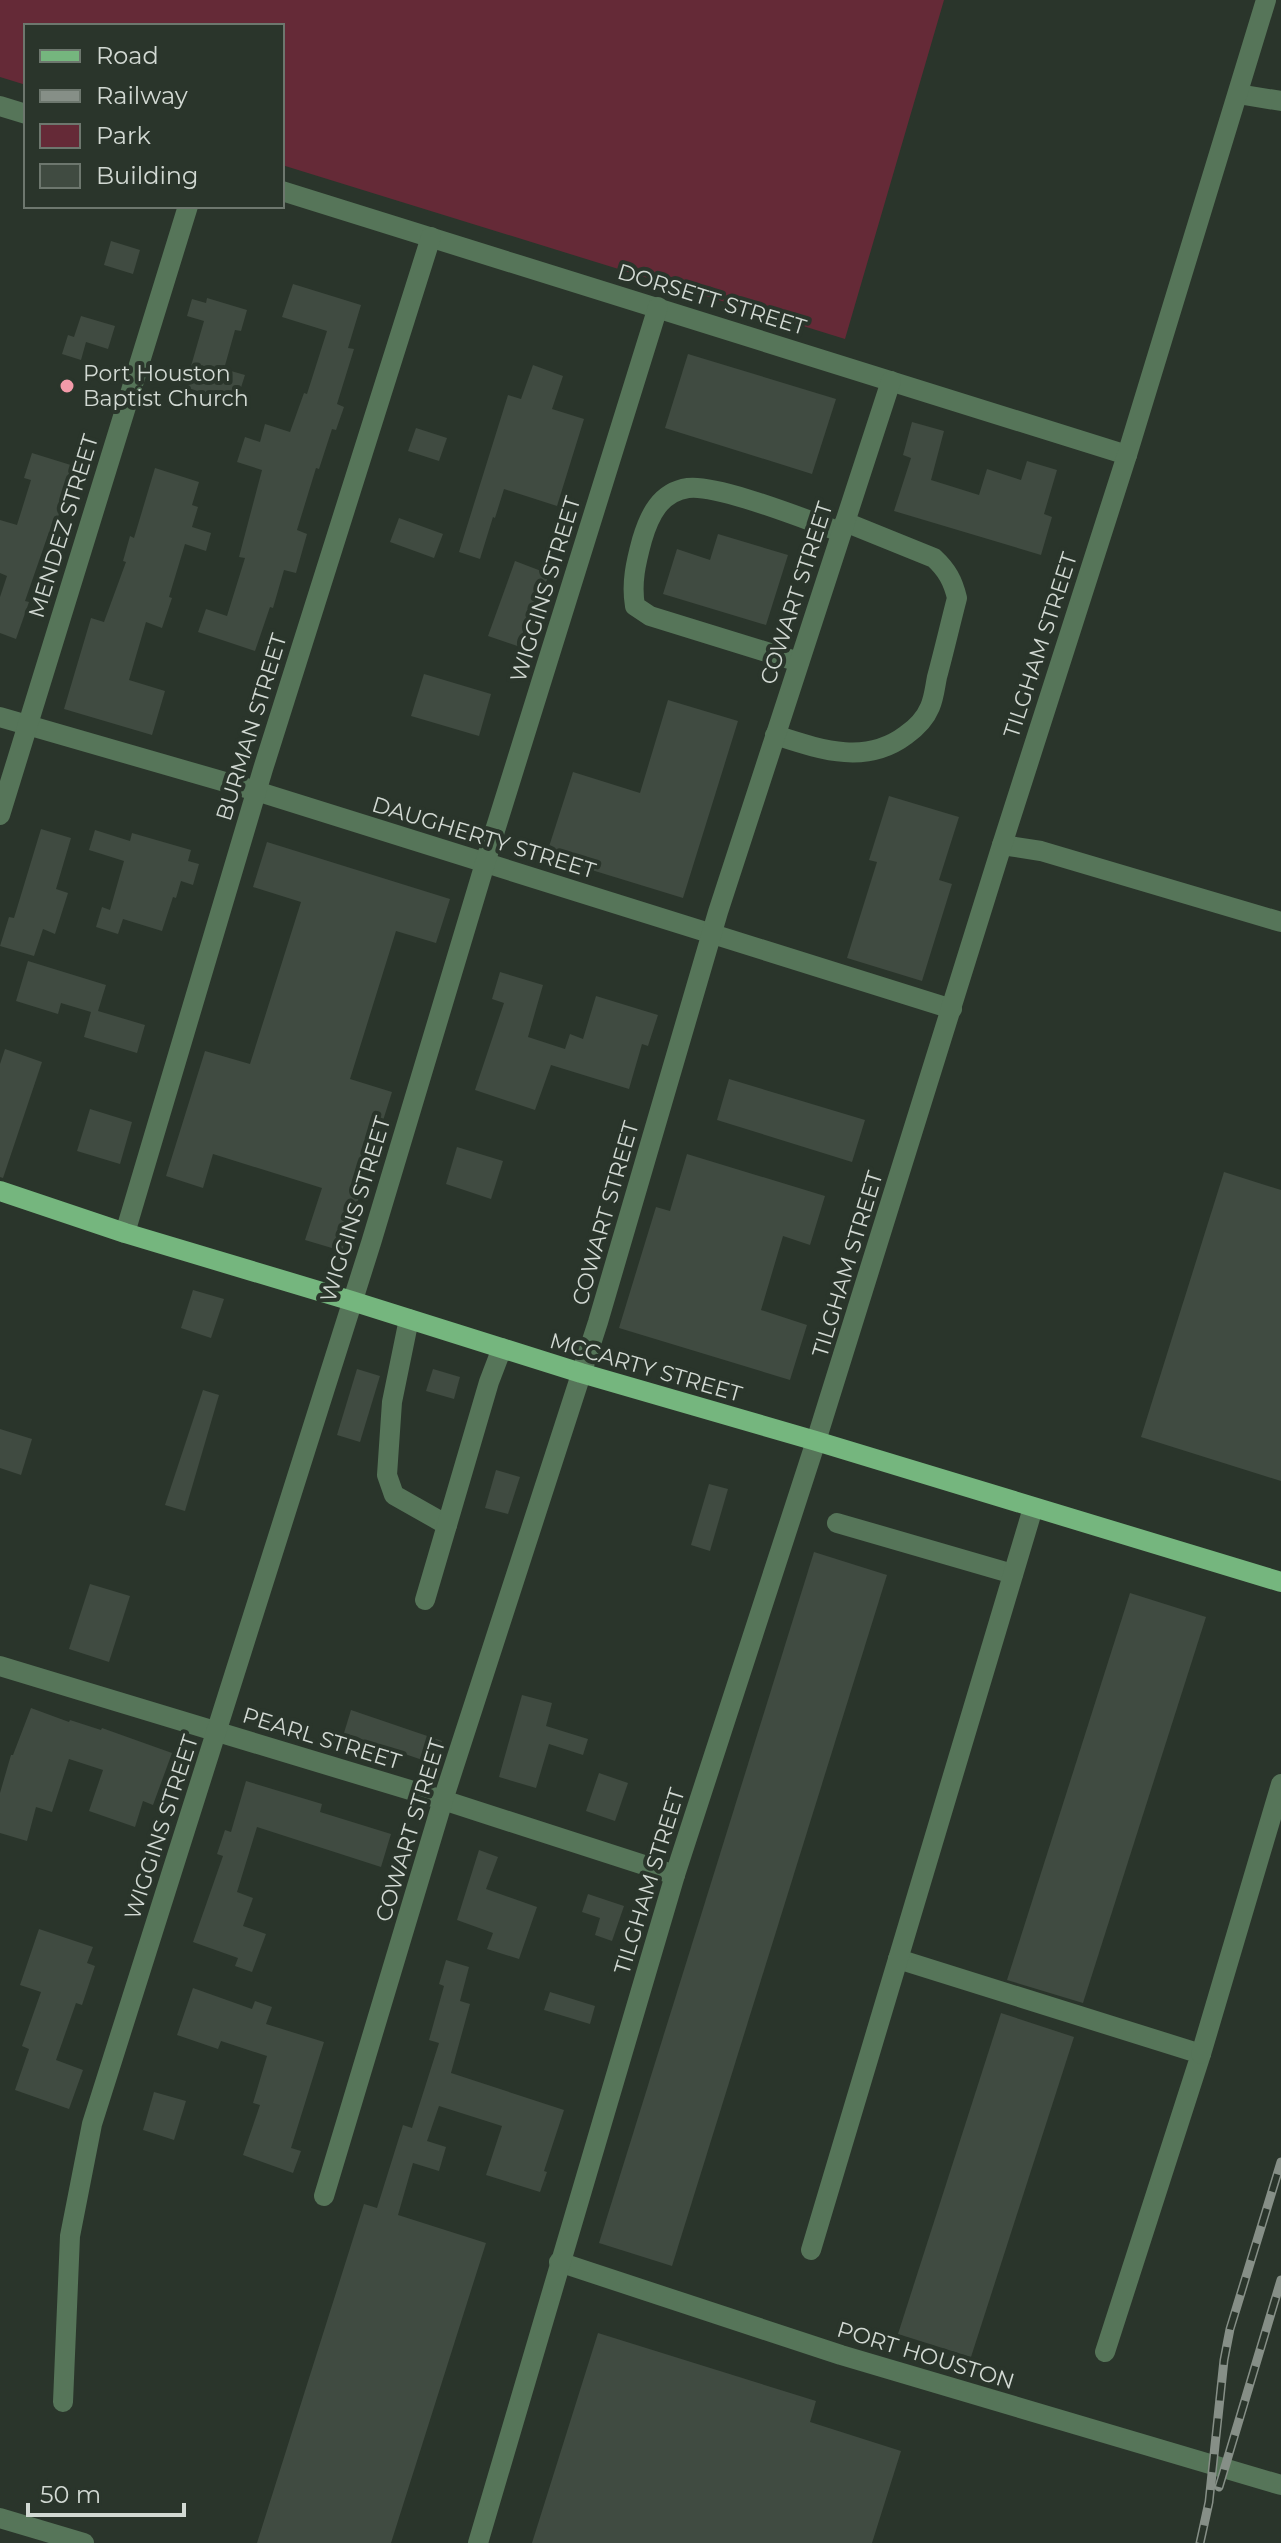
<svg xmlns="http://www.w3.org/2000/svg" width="1281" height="2543" viewBox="0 0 1281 2543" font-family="Montserrat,sans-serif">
	<rect width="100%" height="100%" fill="#2a352b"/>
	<!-- green -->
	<path fill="#652a37" d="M0 0H944L845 339 282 165V26H26V85L0 77Z"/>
	<!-- building -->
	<g fill="#404b41">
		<path d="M111 241 140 250 133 274 104 265Z"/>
		<path d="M293 284 361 305 348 348 354 349 337 404 344 407 336 430 332 429 319 469 316 468 297 530 307 534 296 573 284 570 273 608 270 607 255 651 198 632 206 609 227 616 245 558 239 557 262 470 237 462 245 437 260 442 265 424 290 432 304 393 307 394 327 331 282 317Z"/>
		<path d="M207 298 247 310 241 331 235 330 224 369 245 375 236 403 185 387 204 321 187 316 192 299 206 303Z"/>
		<path d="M81 316 115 326 108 349 86 342 81 360 62 354 68 335 74 337Z"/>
		<path d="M688 354 836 399 812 474 665 428Z"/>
		<path d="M533 365 563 376 552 409 584 419 557 506 504 489 495 518 493 517 480 559 459 552 508 395 521 399Z"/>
		<path d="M912 422 944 431 931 480 979 495 987 469 1021 480 1027 461 1057 470 1044 514 1052 517 1041 555 894 511 911 458 903 455Z"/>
		<path d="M416 428 447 438 439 461 408 451Z"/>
		<path d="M32 453 74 466 53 533 49 532 25 601 29 602 16 639 0 633V597L7 576 0 573V520L17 525 31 480 24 478Z"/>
		<path d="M155 468 199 482 192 505 198 507 192 527 211 533 206 551 185 544 169 597 172 598 162 628 146 622 129 680 165 691 152 735 64 709 91 618 104 622 126 562 123 561 130 536 134 538Z"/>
		<path d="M399 518 443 534 434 558 390 542Z"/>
		<path d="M718 534 788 555 766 625 663 594 677 549 710 560Z"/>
		<path d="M515 561 549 574 523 648 488 636Z"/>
		<path d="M424 674 491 694 479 736 411 716Z"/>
		<path d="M668 700 738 721 683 898 546 856 573 772 640 793Z"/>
		<path d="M889 796 959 817 939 880 952 884 922 981 847 958 877 862 869 860Z"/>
		<path d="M41 829 71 838 56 889 68 893 55 934 43 929 34 956 0 946 9 917 14 918Z"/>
		<path d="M95 830 130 841 132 833 191 850 188 861 199 864 193 885 181 881 176 898 173 897 162 931 123 919 118 934 96 927 102 907 110 910 124 861 89 850Z"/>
		<path d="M267 842 450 899 436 943 396 931 350 1079 392 1092 342 1251 305 1240 322 1188 213 1154 203 1188 166 1176 205 1051 250 1064 301 902 253 887Z"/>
		<path d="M28 961 106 985 98 1011 145 1025 137 1053 84 1037 91 1012 61 1003 58 1014 16 1001Z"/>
		<path d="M500 972 543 985 528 1037 565 1049 570 1034 583 1039 596 996 658 1015 648 1046 642 1044 629 1089 551 1065 535 1110 475 1090 504 1003 492 999Z"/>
		<path d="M5 1049 42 1062 3 1178 0 1177V1064Z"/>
		<path d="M729 1079 865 1120 852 1162 717 1120Z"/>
		<path d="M90 1109 132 1122 120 1164 77 1151Z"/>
		<path d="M457 1147 503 1161 491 1199 446 1184Z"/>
		<path d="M687 1154 825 1196 810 1245 783 1236 761 1310 807 1325 790 1380 619 1328 656 1207 670 1211Z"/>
		<path d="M1224 1172 1281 1190V1481L1141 1437Z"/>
		<path d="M193 1290 224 1299 211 1338 181 1328Z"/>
		<path d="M357 1369 380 1376 360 1442 337 1435Z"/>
		<path d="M433 1369 460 1377 454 1399 426 1391Z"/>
		<path d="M203 1390 219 1395 185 1511 165 1505Z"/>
		<path d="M0 1429 32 1439 21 1475 0 1468Z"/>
		<path d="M496 1470 520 1477 508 1514 485 1508Z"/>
		<path d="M709 1484 728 1489 710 1551 691 1545Z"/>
		<path d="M814 1552 887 1575 672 2266 599 2243Z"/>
		<path d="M90 1584 130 1596 109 1662 69 1649Z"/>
		<path d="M1130 1593 1206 1617 1083 2003 1007 1980Z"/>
		<path d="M522 1695 552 1703 546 1726 588 1739 583 1755 549 1744 536 1788 499 1777Z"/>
		<path d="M31 1708 69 1722 70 1720 101 1730 102 1728 172 1753 153 1805 143 1801 135 1827 89 1811 103 1770 69 1759 52 1812 36 1807 27 1841 0 1833V1793L11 1755H13Z"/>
		<path d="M351 1710 442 1741 434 1764 344 1733Z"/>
		<path d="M599 1773 628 1783 615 1821 586 1811Z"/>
		<path d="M246 1781 322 1804 320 1812 391 1834 381 1867 257 1827 237 1892 253 1898 243 1926 266 1934 252 1972 235 1966 238 1958 193 1942 223 1856 217 1854 225 1830 231 1832Z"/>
		<path d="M479 1850 498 1857 486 1889 537 1907 519 1959 487 1949 493 1933 457 1920Z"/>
		<path d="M588 1894 624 1906 612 1941 595 1935 600 1918 582 1912Z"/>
		<path d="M39 1929 93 1947 87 1963 95 1966 82 2005 76 2003 56 2060 83 2070 69 2109 15 2090 29 2049 22 2046 41 1992 20 1985Z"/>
		<path d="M446 1960 469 1967 460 2001 470 2004 451 2073 564 2110 544 2171 547 2172 540 2192 486 2175 502 2126 439 2106 427 2141 446 2147 439 2171 413 2163 398 2215 486 2243 391 2543H257L364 2204 377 2208 403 2125 412 2128 439 2043 429 2040 444 1986 439 1984Z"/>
		<path d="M193 1988 252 2009 255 2001 272 2007 266 2024 324 2042 291 2148 301 2151 293 2173 243 2155 260 2105 253 2103 267 2056 221 2041 218 2049 177 2035Z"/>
		<path d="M550 1992 595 2006 590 2024 544 2010Z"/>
		<path d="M1001 2013 1074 2037 971 2357 898 2334Z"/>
		<path d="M154 2092 186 2101 174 2140 143 2130Z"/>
		<path d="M598 2333 816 2401 810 2422 901 2451 872 2543H532Z"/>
	</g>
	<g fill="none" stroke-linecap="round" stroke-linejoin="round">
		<!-- minor -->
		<g stroke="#567559" stroke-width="20">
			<path d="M1238 94 1281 101"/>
			<path d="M0 106 26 114"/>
			<path d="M282 191 1127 455"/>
			<path d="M799 662 650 616 635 606C631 583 636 562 642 540 649 516 660 492 688 488 718 484 809 521 841 532"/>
			<path d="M0 717 256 791 952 1009"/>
			<path d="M775 735C819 749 865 766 906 735 916 728 925 719 930 707 934 698 935 687 937 677 944 651 950 625 957 598 953 581 947 570 934 558L845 522"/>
			<path d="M0 815 188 206"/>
			<path d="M1002 845 1041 851 1281 922"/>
			<path d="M125 1233 263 769 431 237"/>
			<path d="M409 1319 392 1402 387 1475 394 1495 447 1525"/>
			<path d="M837 1523 1013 1574"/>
			<path d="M425 1600 489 1382 502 1348"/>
			<path d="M0 1666 443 1800 675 1875"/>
			<path d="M898 1959 1201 2054 1105 2352"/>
			<path d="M1201 2054 1281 1784"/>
			<path d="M324 2196 443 1800 598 1322 718 912 891 381"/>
			<path d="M811 2250 1033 1508"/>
			<path d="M559 2262 841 2355 1281 2485"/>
			<path d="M63 2402 70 2236 92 2124 371 1243 492 840 658 307"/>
			<path d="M0 2518 84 2543"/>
			<path d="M478 2543 675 1875 816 1441 1002 845 1127 455 1266 0"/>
		</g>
		<!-- major -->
		<path stroke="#75b67e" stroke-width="20" d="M0 1191 125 1233 352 1301 581 1373 816 1441 1281 1582"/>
		<defs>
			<g id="rail">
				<path d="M1219 2487 1281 2280"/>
				<path d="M1200 2543 1209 2502 1224 2360 1230 2329 1281 2162"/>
			</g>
		</defs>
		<!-- rail casing -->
		<use href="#rail" stroke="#868f87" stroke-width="9"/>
		<!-- rail -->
		<use href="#rail" stroke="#2a352b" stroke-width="6" stroke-dasharray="18" stroke-linecap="butt"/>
	</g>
	<!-- markers -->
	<circle fill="#f39aa9" stroke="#2a352b" stroke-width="3" cx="67" cy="386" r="8"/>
	<g text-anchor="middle" stroke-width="8" stroke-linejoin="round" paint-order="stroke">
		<!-- street labels -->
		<g font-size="22" fill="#d2d9d3" stroke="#2a352b">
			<text transform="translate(712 299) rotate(17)" y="8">DORSETT STREET</text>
			<text transform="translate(63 526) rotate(-73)" y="8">MENDEZ STREET</text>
			<text transform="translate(545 589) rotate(-73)" y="8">WIGGINS STREET</text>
			<text transform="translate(796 593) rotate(-72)" y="8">COWART STREET</text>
			<text transform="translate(1040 645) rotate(-72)" y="8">TILGHAM STREET</text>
			<text transform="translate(251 727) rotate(-73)" y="8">BURMAN STREET</text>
			<text transform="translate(484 837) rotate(17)" y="8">DAUGHERTY STREET</text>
			<text transform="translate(355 1209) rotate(-73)" y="8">WIGGINS STREET</text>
			<text transform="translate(605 1213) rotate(-74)" y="8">COWART STREET</text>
			<text transform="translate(847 1264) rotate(-73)" y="8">TILGHAM STREET</text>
			<text transform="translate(646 1367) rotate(16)" y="8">MCCARTY STREET</text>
			<text transform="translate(322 1738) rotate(17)" y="8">PEARL STREET</text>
			<text transform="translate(161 1827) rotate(-72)" y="8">WIGGINS STREET</text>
			<text transform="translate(410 1830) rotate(-73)" y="8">COWART STREET</text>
			<text transform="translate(649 1881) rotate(-73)" y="8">TILGHAM STREET</text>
			<text transform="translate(926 2355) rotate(17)" y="8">PORT HOUSTON</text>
		</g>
		<!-- poi labels -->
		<g font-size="22" fill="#d2d9d3" stroke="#2a352b" text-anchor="start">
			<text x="83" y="381">Port Houston<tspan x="83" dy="25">Baptist Church</tspan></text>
		</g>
	</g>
	<!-- legend -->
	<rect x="24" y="24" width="260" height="184" fill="#2a352b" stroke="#6d776e" stroke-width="2"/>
	<rect x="40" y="50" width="40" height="12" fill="#75b67e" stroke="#6d776e" stroke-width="2"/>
	<text x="96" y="64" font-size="24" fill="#d2d9d3">Road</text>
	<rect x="40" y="90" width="40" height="12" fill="#868f87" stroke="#6d776e" stroke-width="2"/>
	<text x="96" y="104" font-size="24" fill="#d2d9d3">Railway</text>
	<rect x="40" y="124" width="40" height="24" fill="#652a37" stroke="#6d776e" stroke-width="2"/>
	<text x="96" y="144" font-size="24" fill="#d2d9d3">Park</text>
	<rect x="40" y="164" width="40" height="24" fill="#404b41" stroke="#6d776e" stroke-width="2"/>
	<text x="96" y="184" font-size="24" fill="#d2d9d3">Building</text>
	<!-- scale -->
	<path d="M28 2503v12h156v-12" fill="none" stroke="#d2d9d3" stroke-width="4"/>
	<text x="40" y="2503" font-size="24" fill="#d2d9d3" stroke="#2a352b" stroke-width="6" paint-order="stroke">50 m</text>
</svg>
